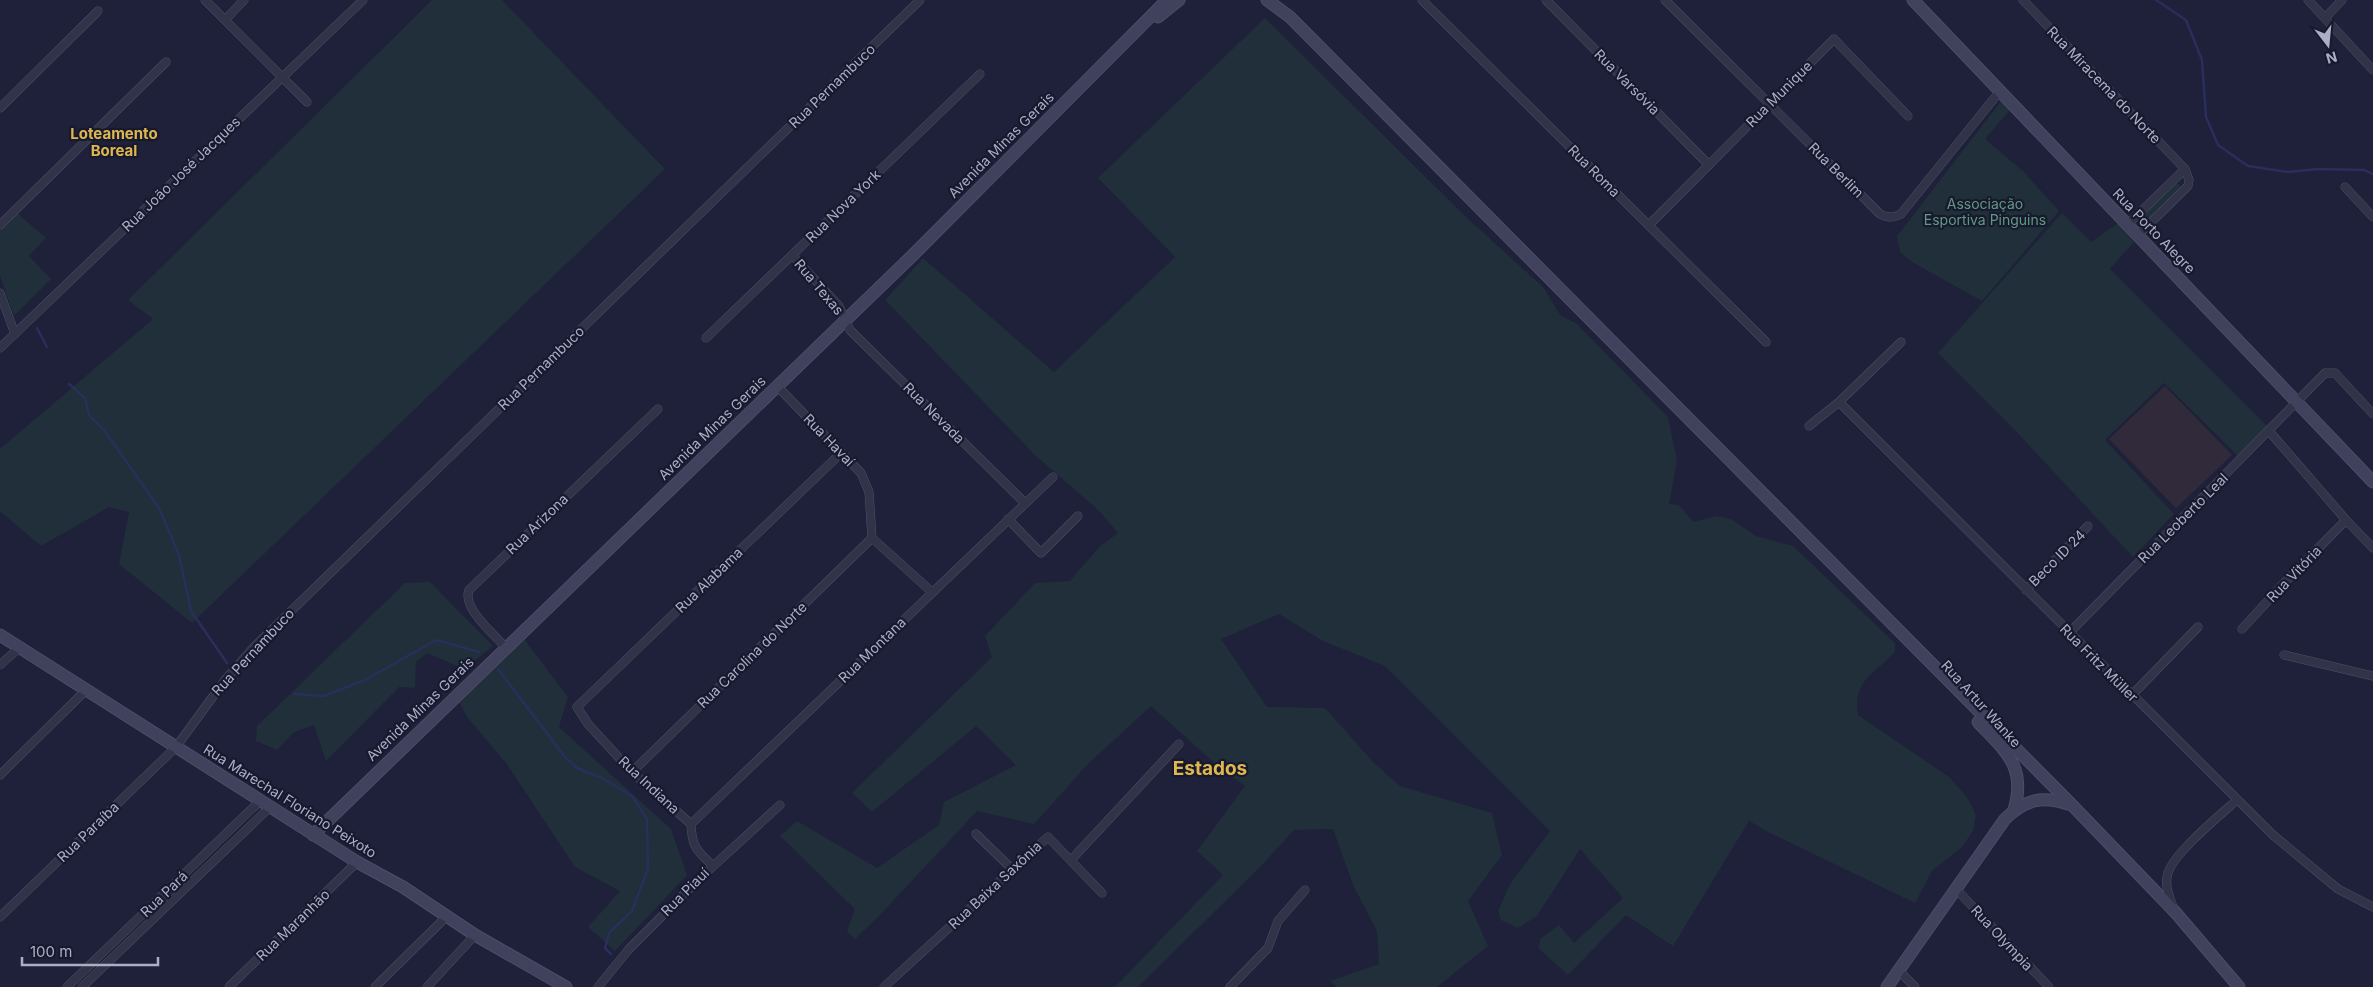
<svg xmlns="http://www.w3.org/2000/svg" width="2373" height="987" viewBox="0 0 2373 987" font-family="Inter,sans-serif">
	<rect width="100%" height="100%" fill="#1e2139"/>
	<!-- medical -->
	<path fill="#312a3a" d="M2165 386 2232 455 2176 508 2109 439Z"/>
	<!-- green -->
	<g fill="#202f3a">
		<path d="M432 0H502L665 169 192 623 119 564 129 512 109 507 41 546 0 511V449L153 319 128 300Z"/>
		<path d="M1265 18 1466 217 1544 288 1560 315 1577 324 1668 417 1677 461 1669 504 1679 505 1693 522 1717 516 1731 519 1756 536 1793 546 1895 643V652C1874 674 1853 680 1858 715L1949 777 1967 797 1976 815 1973 831 1962 847 1932 871 1915 903 1768 832 1749 821 1673 946 1626 915 1568 975 1538 948 1541 938 1559 925 1574 943 1623 898 1580 849 1537 916 1518 928 1501 920 1498 911 1510 884 1550 831 1385 666 1323 641 1279 614 1221 639 1267 707 1325 708 1374 763 1400 786 1492 813 1502 855 1468 901 1488 946 1437 987H1337L1330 981 1379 964 1377 931 1354 887 1333 829 1294 830 1263 864 1138 987H1115L1223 875 1197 851 1245 786 1219 767 1151 706 1088 764 1034 824 977 811 880 915 855 939 847 931 855 909 780 836 797 821 877 868 939 825 944 802 1016 765 976 726 872 812 852 793 992 657 985 636 1035 583 1070 581 1099 547 1118 533 1098 510 1035 455 885 300 923 258 1054 372 1175 257 1098 178Z"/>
		<path d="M2002 100 2010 110 1985 139 2023 171 2059 211 1982 301 1912 262 1900 252 1897 236Z"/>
		<path d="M2175 183 2179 184 2181 188 2146 223H2141L2139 217Z"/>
		<path d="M17 213 46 238 29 256 51 279 14 316 0 276V231Z"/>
		<path d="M2062 213 2091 242 2118 223 2134 242 2110 269 2268 427 2238 456 2164 383 2105 440 2174 514 2133 557 2010 425 1938 353Z"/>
		<path d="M430 582 493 646 464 669 427 653 416 662 415 688 399 687 326 761 314 725 294 732 277 750 256 741 257 726 405 583Z"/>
		<path d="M524 639 568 697 559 727 671 829 687 875 615 951 588 927 620 891 575 867 506 763 467 717 458 700Z"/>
	</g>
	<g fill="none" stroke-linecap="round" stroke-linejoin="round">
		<!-- stream -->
		<g stroke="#292e5a" stroke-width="2.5">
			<path d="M2156 0 2186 20 2202 60 2206 117 2218 145 2248 166 2288 172 2318 169 2364 170 2373 174"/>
			<path d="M37 328 47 347"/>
			<path d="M69 384 85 398 89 415 104 430 159 508 179 555 191 611 227 663"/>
			<path d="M498 669 565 757 577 768 602 778 632 796 647 819 648 869 632 911 609 933 605 948 611 954"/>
			<path d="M294 694 324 696 365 680 436 640 479 652"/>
		</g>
		<defs>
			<g id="street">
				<path d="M205 0 307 102"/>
				<path d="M1422 0 1766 342"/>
				<path d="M1546 0 1709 165"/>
				<path d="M1665 0 1880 214C1888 218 1893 218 1901 214L2000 91"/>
				<path d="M2023 0 2185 169 2189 180 2188 186 2137 236"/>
				<path d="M2308 0 2373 70"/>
				<path d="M2325 18 2342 0"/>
				<path d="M225 20 244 0"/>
				<path d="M0 108 98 11"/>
				<path d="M2345 187 2373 217"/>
				<path d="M0 225 166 62"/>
				<path d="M1649 225 1834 39 1908 116"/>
				<path d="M2127 225 2185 169"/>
				<path d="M792 255 839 306 850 330 1025 503"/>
				<path d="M0 293 15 334"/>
				<path d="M706 338 980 74"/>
				<path d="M0 348 363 0"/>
				<path d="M777 386 861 473 869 492 872 538 932 592"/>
				<path d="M1839 402 2273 835 2338 889 2373 907"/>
				<path d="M1809 426 1839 402 1901 342"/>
				<path d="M2269 431 2346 520 2373 548"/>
				<path d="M1008 519 1041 553 1078 516"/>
				<path d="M2026 590 2088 526"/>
				<path d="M2242 629 2285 582 2346 520"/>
				<path d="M2069 633 2325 373H2335L2373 414"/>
				<path d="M505 647C493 633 462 608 469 590L658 409"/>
				<path d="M2284 655 2373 676"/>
				<path d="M0 665 19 648"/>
				<path d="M2132 695 2198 627"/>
				<path d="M632 772 872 538"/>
				<path d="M0 775 86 690"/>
				<path d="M691 824 1053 477"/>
				<path d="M976 834 1012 869"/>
				<path d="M1071 860 1179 744"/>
				<path d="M712 865C696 850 692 847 691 824L632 772 588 724 577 707 841 453"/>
				<path d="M1956 889 2049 987"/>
				<path d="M2173 907C2169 895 2164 885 2168 873 2174 853 2220 815 2237 800"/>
				<path d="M0 917 176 747 225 680 253 648 920 0"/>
				<path d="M1898 970 1915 987"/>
				<path d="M67 987 260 801"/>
				<path d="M82 987 270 807"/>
				<path d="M229 987 357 862"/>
				<path d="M375 987 446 917"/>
				<path d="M427 987 475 935"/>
				<path d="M598 987 629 949 698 880 780 805"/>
				<path d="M884 987 1048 837 1102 893"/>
				<path d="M1230 987 1268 948 1278 921 1305 890"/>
			</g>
			<g id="secondary">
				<path d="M1267 0 1290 17 2072 805 2176 913 2239 987"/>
				<path d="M1913 0 2373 482"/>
				<path d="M1158 17 1179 0"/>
				<path d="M0 635 357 862 403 887 475 935 566 987"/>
				<path d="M1978 722C2005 751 2027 766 2014 810"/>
				<path d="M313 835 914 254 1167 0"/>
				<path d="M1887 987 2005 819C2024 800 2042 795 2068 804"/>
			</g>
		</defs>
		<!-- street casing -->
		<use href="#street" stroke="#4c4f65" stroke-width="9"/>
		<!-- secondary casing -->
		<use href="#secondary" stroke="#4c4f65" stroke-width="13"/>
		<!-- street -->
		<use href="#street" stroke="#313449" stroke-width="8"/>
		<!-- secondary -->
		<use href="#secondary" stroke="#3f415d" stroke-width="11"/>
	</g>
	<g text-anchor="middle" stroke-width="4.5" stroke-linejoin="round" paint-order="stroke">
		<!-- street labels -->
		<g font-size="14" fill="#abaec7" stroke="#171a2e">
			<text transform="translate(1627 82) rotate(45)" y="5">Rua Varsóvia</text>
			<text transform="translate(2104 85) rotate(46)" y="5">Rua Miracema do Norte</text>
			<text transform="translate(832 86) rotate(-44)" y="5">Rua Pernambuco</text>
			<text transform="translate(1779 94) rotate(-45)" y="5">Rua Munique</text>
			<text transform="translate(1001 145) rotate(-45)" y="5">Avenida Minas Gerais</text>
			<text transform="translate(1836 170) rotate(45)" y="5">Rua Berlim</text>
			<text transform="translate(1594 171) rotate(45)" y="5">Rua Roma</text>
			<text transform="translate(181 174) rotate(-44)" y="5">Rua João José Jacques</text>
			<text transform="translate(843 206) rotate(-44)" y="5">Rua Nova York</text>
			<text transform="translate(2154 231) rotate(46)" y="5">Rua Porto Alegre</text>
			<text transform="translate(819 287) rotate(50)" y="5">Rua Texas</text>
			<text transform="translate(541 368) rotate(-44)" y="5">Rua Pernambuco</text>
			<text transform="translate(934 413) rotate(45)" y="5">Rua Nevada</text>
			<text transform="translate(712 428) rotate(-44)" y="5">Avenida Minas Gerais</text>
			<text transform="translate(829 440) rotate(46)" y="5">Rua Havaí</text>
			<text transform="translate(2183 518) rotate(-45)" y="5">Rua Leoberto Leal</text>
			<text transform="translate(537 524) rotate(-44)" y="5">Rua Arizona</text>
			<text transform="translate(2057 558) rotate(-45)" y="5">Beco ID 24</text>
			<text transform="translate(2294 574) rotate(-46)" y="5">Rua Vitória</text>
			<text transform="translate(709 580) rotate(-44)" y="5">Rua Alabama</text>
			<text transform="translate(872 650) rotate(-44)" y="5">Rua Montana</text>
			<text transform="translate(253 652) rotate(-47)" y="5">Rua Pernambuco</text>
			<text transform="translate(752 655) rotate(-44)" y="5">Rua Carolina do Norte</text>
			<text transform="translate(2099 663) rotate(45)" y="5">Rua Fritz Müller</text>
			<text transform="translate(1981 704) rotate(48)" y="5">Rua Artur Wanke</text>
			<text transform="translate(420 709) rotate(-44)" y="5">Avenida Minas Gerais</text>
			<text transform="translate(649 785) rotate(43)" y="5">Rua Indiana</text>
			<text transform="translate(290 801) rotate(32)" y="5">Rua Marechal Floriano Peixoto</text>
			<text transform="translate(88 832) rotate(-44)" y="5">Rua Paraíba</text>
			<text transform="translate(995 885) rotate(-43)" y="5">Rua Baixa Saxônia</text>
			<text transform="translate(685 892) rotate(-45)" y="5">Rua Piauí</text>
			<text transform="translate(164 894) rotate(-44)" y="5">Rua Pará</text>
			<text transform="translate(293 925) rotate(-44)" y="5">Rua Maranhão</text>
			<text transform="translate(2002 938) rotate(47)" y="5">Rua Olympia</text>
		</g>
		<!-- park labels -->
		<g font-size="14" fill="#61997e" stroke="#171a2e">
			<text x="1985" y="209">Associação<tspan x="1985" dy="16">Esportiva Pinguins</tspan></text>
		</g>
		<!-- neighbourhood labels -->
		<g font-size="15" font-weight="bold" fill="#dfb74e" stroke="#171a2e">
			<text x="114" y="139">Loteamento<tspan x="114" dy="17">Boreal</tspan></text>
		</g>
		<!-- district labels -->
		<g font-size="19" font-weight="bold" fill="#dfb74e" stroke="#171a2e">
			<text x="1210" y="775">Estados</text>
		</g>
	</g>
	<!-- north arrow -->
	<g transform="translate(2328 45) rotate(164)" stroke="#171a2e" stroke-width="4" paint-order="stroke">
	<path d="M0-4L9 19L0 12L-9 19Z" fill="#abaec7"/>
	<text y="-8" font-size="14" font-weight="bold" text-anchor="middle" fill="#abaec7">N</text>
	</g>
	<!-- scale -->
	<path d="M22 957v8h136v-8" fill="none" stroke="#abaec7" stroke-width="2.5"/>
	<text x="30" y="957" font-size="15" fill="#abaec7" stroke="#171a2e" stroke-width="4" paint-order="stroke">100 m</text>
</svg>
